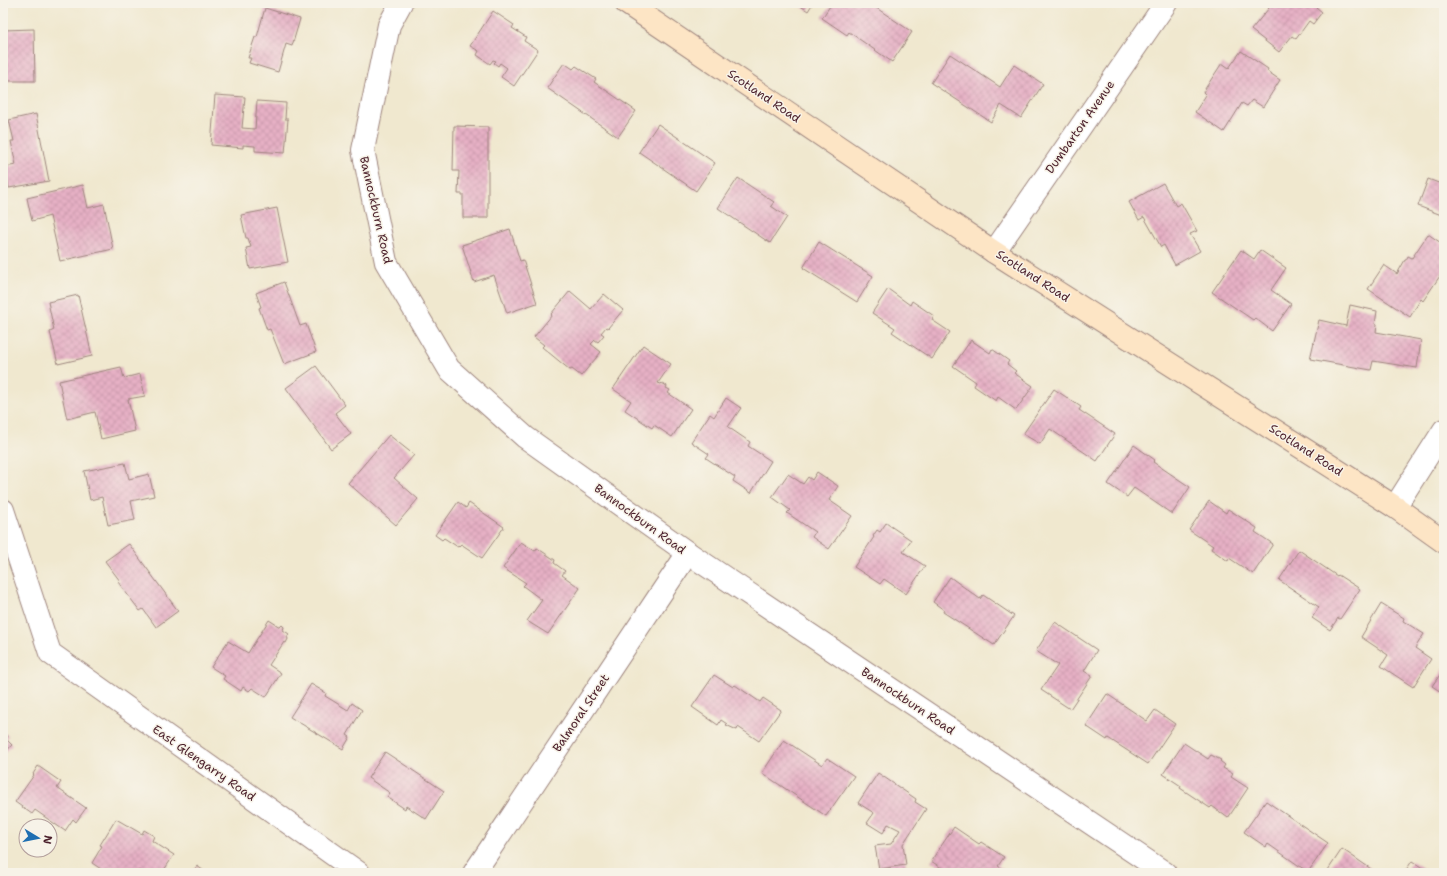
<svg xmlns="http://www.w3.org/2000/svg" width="1447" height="876" viewBox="0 0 1447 876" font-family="'Shantell Sans',sans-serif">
	<defs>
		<pattern id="building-cross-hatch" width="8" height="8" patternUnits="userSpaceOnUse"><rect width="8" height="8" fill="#e6b0c5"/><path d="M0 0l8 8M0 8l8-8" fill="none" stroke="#c797a9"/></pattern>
	</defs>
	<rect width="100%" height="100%" fill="#f7f3e8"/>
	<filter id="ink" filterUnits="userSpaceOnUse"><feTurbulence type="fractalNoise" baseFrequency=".025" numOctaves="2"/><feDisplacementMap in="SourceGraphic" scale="8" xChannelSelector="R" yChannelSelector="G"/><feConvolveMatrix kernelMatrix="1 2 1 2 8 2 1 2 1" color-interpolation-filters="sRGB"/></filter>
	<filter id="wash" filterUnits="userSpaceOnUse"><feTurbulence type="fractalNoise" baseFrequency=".012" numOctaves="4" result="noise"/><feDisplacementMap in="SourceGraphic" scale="16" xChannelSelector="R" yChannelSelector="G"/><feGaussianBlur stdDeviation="0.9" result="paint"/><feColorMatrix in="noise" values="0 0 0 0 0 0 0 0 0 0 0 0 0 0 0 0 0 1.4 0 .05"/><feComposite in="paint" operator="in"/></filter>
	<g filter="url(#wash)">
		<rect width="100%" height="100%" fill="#f0e8cf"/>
		<g id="blocks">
			<!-- building -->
			<g fill="url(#building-cross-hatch)">
				<path d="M796 3H813L808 11Z"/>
				<path d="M832 3H869L912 32 892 62 849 32 847 35 822 18Z"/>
				<path d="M1268 3H1320L1316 7 1322 12 1313 24 1309 21 1296 39 1292 36 1279 52 1251 30 1269 8 1267 5Z"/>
				<path d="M265 8 300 19 292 46 286 44 278 72 249 63 251 58H248L255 37H257Z"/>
				<path d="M493 11 514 25 512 28 526 37 524 41 538 50 514 86 501 77 507 68 500 63 498 66 494 63 496 61 493 60 490 64 477 55 479 51 470 46Z"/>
				<path d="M34 29 35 81H6V55H3V30Z"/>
				<path d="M1241 51 1268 69 1267 71 1280 80 1263 107 1252 100 1247 106 1242 103 1224 132 1195 112 1206 95 1203 92 1222 63 1229 68Z"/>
				<path d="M950 54 1000 87 1014 65 1043 84 1021 118 1001 105 991 122 931 83Z"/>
				<path d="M564 63 573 69 576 66 596 79 594 82 636 111 618 137 547 88Z"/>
				<path d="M215 95 245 97 242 128 255 129 257 101 286 103 285 119H288L285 153 255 151V146L243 145V148L211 145Z"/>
				<path d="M36 114 49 181 9 188 5 167 16 165 11 141H14L9 120Z"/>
				<path d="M658 124 715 163 696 191 639 152Z"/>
				<path d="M454 126 488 127V218H463V194H458L459 171H453Z"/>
				<path d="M738 178 774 202 771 206 787 217 770 243 718 208Z"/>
				<path d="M1428 179 1444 185V216L1418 206Z"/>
				<path d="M1163 183 1176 206 1181 203 1197 231 1190 234 1200 251 1175 265 1164 245 1161 247 1144 217 1139 220 1129 202Z"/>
				<path d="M83 185 88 208 104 204 113 249 60 261 50 216 32 221 27 198Z"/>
				<path d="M277 208 288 262 250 269 246 248 251 247 248 238H246L241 215Z"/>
				<path d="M510 229 520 261 523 260 537 303 507 313 494 275 474 282 462 245Z"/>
				<path d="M1428 234 1444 245V270L1423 301 1421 299 1410 317 1368 289 1384 265 1397 274 1405 260H1406L1408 256 1412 258Z"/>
				<path d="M819 242 873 276 857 302 803 268Z"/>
				<path d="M1241 250 1254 259 1260 250 1286 268 1271 290 1291 304 1272 331 1255 318 1253 320 1212 292Z"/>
				<path d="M284 282 300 326 306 324 316 352 284 364 270 329 267 330 259 308 261 307 256 293Z"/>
				<path d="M888 289 910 305 912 301 934 316 932 320 950 332 932 359 892 332 895 328 872 313Z"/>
				<path d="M570 291 591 309 604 294 623 310 608 328 606 327 601 333 604 335 598 342 595 340 591 344 601 352 581 376 572 369 570 370 542 347 544 345 534 337 552 315 551 314Z"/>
				<path d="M78 295 92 356 58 364 50 332 54 330 48 302Z"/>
				<path d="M1350 305 1377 311 1375 324H1377L1376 332 1421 340 1417 368 1373 361 1371 370 1310 359 1319 320 1346 326Z"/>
				<path d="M971 340 990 353 992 349 1009 361 1007 364 1016 371 1014 373 1033 386 1016 410 998 397 996 401 974 386 976 382 953 366Z"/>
				<path d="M643 345 671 364 658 383 661 384 662 383 667 386 666 388 670 390 668 393 691 409 672 437 654 425 652 428 625 410 631 401 613 389Z"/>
				<path d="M316 366 345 405 335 413 351 434 331 449 286 388Z"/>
				<path d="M121 367 124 378 140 374 145 396 128 399 135 431 101 439 95 412 67 419 59 381Z"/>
				<path d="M1054 389 1081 407 1079 410 1115 434 1097 461 1050 429 1040 444 1023 434Z"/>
				<path d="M726 398 741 408 728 427 750 442 748 446 771 461 751 493 733 481 735 477 706 458 709 454 691 442 710 414 714 417Z"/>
				<path d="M389 435 414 455 394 478 418 499 396 525 348 483Z"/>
				<path d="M1134 445 1155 460 1153 462 1190 487 1172 514 1134 488 1127 497 1108 484Z"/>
				<path d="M125 463 129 479 149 474 154 496 131 501 135 520 108 525 102 497 90 500 84 471Z"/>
				<path d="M817 472 838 486 829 500 852 516 829 549 812 537 815 532 787 513 790 510 772 497 788 474 803 484 808 477 812 480Z"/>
				<path d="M1209 501 1226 513 1228 509 1257 528 1255 532 1273 544 1253 574 1229 558 1228 561 1211 549 1213 546 1189 530Z"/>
				<path d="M458 502 466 508 469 503 504 527 482 558 461 544 458 547 444 538 442 540 435 535Z"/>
				<path d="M886 523 911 540 903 552 925 566 906 594 884 579 880 584 854 567 874 537 873 536 877 530 880 532Z"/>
				<path d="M521 542 535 551 537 548 555 560 554 563 565 571 562 575 580 588 548 634 527 621 542 600 523 586 526 583 503 568Z"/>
				<path d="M129 544 178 611 156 627 143 609 140 611 118 582 120 581 105 561Z"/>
				<path d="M1299 550 1337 576 1338 575 1360 589 1340 619 1338 618 1330 630 1312 618 1319 607 1279 580Z"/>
				<path d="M950 577 980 599 983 595 1014 616 994 645 943 612 944 610 933 602Z"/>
				<path d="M1381 604 1404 618 1403 621 1424 634 1415 648 1431 659 1413 687 1381 666 1388 655 1361 637Z"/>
				<path d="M269 620 280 627 282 625 284 627 283 630 289 634 287 637 288 639 286 643 284 642 269 665 281 673 266 697 252 688 249 691 243 687 241 691 223 679 225 676 211 667 228 641 248 653Z"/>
				<path d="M1055 622 1097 650 1084 671 1092 676 1070 709 1041 690 1058 665 1036 651Z"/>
				<path d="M1444 669V694L1432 686Z"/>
				<path d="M714 675 733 687 735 685 760 702 763 698 781 710 759 741 738 727 737 730 726 725 727 724 721 720 718 725 692 707Z"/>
				<path d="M311 684 326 693 325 696 348 710 352 703 362 710 347 735 350 737 343 749 290 717Z"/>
				<path d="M1107 694 1147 721 1155 710 1175 724 1148 764 1108 738 1107 740 1086 726Z"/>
				<path d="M3 732 8 736 6 739 12 745 3 755Z"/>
				<path d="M784 740 822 765 827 758 854 776 826 816 762 773Z"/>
				<path d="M1184 743 1208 759 1211 755 1221 760 1220 761 1225 765 1223 768 1233 774 1231 777 1248 788 1228 818 1212 806 1210 808 1180 788 1181 786 1163 774Z"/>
				<path d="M385 752 444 791 426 819 406 806 405 809 387 797 390 793 368 778Z"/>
				<path d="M38 766 61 782 57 788 86 808 76 822 73 819 65 831 35 810 32 814 15 802 34 775 33 774Z"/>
				<path d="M878 773 916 799 915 802 926 809 903 844 906 865 879 869 875 846 891 844 900 830 888 824 883 833 867 823 874 813 858 803Z"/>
				<path d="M1266 801 1328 843 1308 872 1268 844 1266 847 1244 832Z"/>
				<path d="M116 819 142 834 144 830 154 836 152 841 174 855 162 873H144L139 870 137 873H107L92 863 102 846 100 845Z"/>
				<path d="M954 827 979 844 981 842 1004 857 998 866 1009 873H949L931 861Z"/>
				<path d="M1342 849 1377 873H1326Z"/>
				<path d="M1412 861 1427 871 1426 873H1404Z"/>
				<path d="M197 866 207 873H192Z"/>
			</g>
		</g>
	</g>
	<g filter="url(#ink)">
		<use href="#blocks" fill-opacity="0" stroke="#9d847d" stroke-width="1"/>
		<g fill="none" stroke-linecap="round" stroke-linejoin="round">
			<defs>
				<g id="street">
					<path d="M401 3 389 25 363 150 386 262 449 369 525 437 688 553 1165 873"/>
					<path d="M994 252 1166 3"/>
					<path d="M1395 507 1444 430"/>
					<path d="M3 510 50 653 359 873"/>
					<path d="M474 873 688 553"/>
				</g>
				<path id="secondary" d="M626 3 994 252 1395 507 1444 542"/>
			</defs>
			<!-- street casing -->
			<use href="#street" stroke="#9d847d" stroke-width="24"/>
			<!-- secondary casing -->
			<use href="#secondary" stroke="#9d847d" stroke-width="24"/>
			<!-- street -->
			<use href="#street" stroke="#fff" stroke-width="22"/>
			<!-- secondary -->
			<use href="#secondary" stroke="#fde5c5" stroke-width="22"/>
		</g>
	</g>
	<g text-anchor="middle" stroke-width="3" stroke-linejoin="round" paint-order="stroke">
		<!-- street labels -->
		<g font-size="12" fill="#4a1f2b" stroke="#f7f3e8">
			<text transform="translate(764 96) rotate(34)" y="4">Scotland Road</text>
			<text transform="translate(1080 127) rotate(-55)" y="4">Dumbarton Avenue</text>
			<text transform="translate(376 210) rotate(77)" y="4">Bannockburn Road</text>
			<text transform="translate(1033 276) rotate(33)" y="4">Scotland Road</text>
			<text transform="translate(1306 450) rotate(33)" y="4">Scotland Road</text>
			<text transform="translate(640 519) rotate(36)" y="4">Bannockburn Road</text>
			<text transform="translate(908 701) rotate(34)" y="4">Bannockburn Road</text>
			<text transform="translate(581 713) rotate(-56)" y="4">Balmoral Street</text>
			<text transform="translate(204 763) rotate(35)" y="4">East Glengarry Road</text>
		</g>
	</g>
	<!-- margin -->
	<rect width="1447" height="876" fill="none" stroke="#f7f3e8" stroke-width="16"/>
	<!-- north arrow -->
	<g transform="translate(38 838) rotate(100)"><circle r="19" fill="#f7f3e8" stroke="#b29e9c"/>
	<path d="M0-3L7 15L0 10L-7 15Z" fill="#1f6fb2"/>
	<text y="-6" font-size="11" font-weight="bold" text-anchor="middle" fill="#4a1f2b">N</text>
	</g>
</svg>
